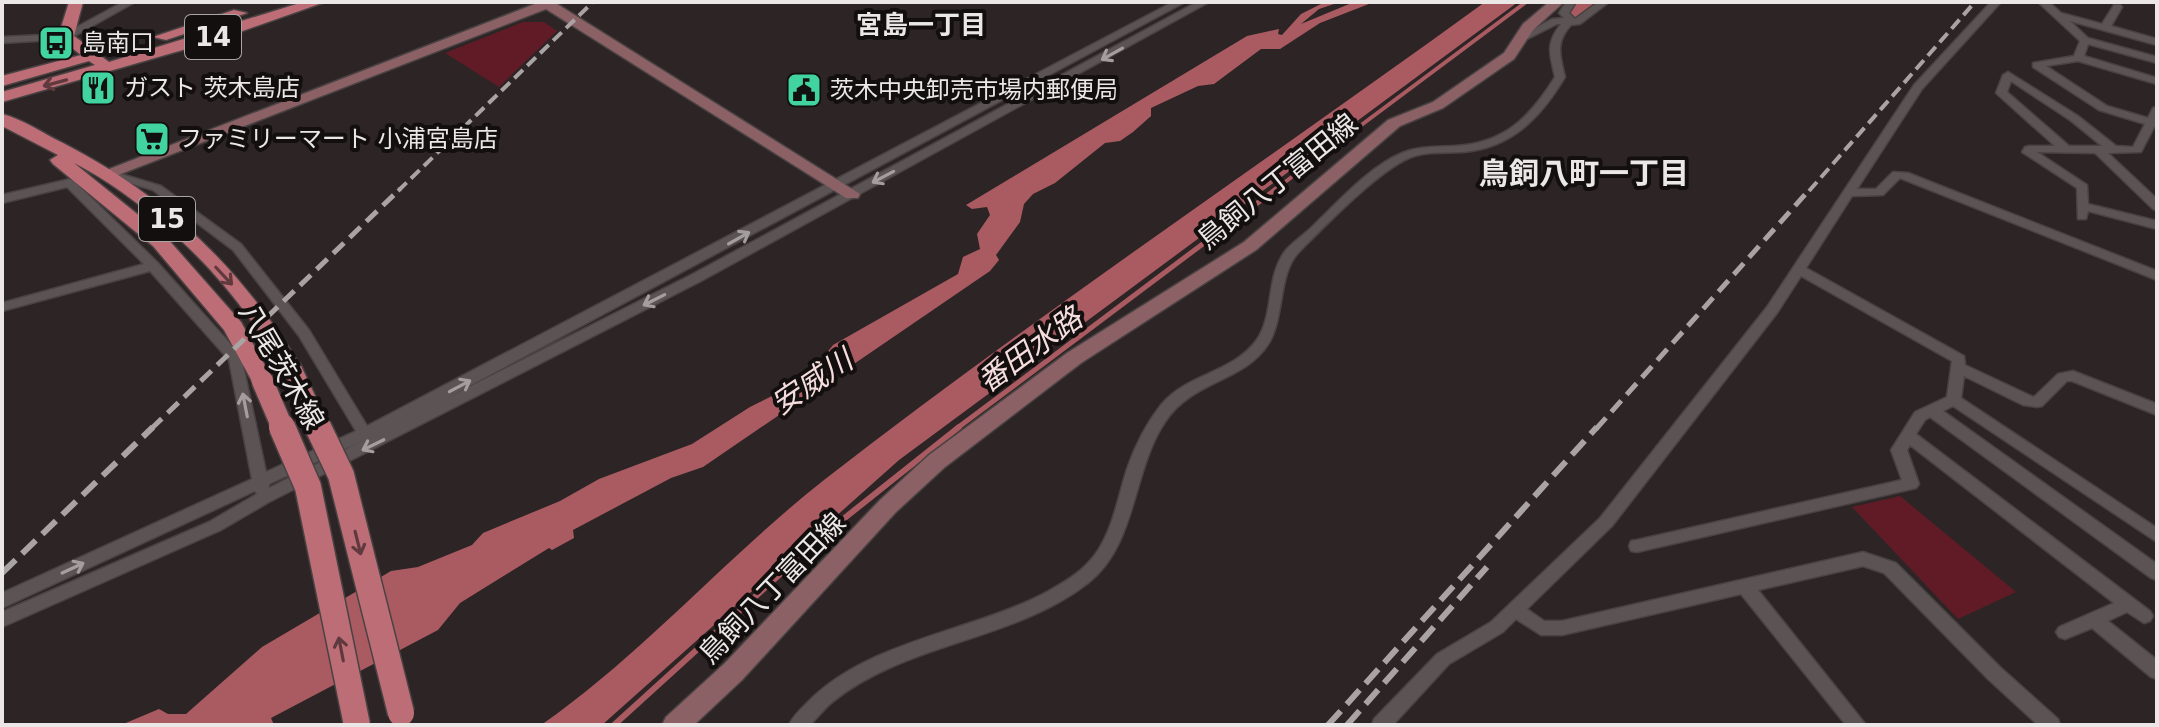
<svg xmlns="http://www.w3.org/2000/svg" width="2159" height="727" viewBox="0 0 2159 727" font-family="'DejaVu Sans','Noto Sans JP',sans-serif">
	<rect width="100%" height="100%" fill="#2d2525"/>
	<!-- green -->
	<g fill="#601b26">
		<path d="M523 22H544L557 31 499 87 445 53Z"/>
		<path d="M1900 496 2016 592 1958 619 1852 507Z"/>
	</g>
	<!-- water -->
	<g fill="#aa5b62">
		<path d="M1325 2H1340L1319 9 1301 24 1354 2H1374L1320 23 1280 49H1261L1214 84 1198 86 1151 108V116L1133 132 1120 141 1105 143 1055 183 1033 194 1024 204 1020 222 996 255 999 260 990 271 703 467 671 478 573 530 574 538 552 550 549 548 460 603 438 630 271 718 274 725H121L159 709 168 714H186L262 647 391 571 418 567 472 545 483 533 560 501 599 479 692 444 750 407 806 379 833 345 958 274 963 257 980 249 977 234 990 215 987 207 972 209 966 205 1247 36 1279 29 1278 34 1282 35 1301 14Z"/>
		<path d="M1485 2H1518L899 460 602 725H541C643 654 726 557 824 480 1039 313 1265 162 1485 2Z"/>
	</g>
	<g fill="none" stroke-linecap="round" stroke-linejoin="round">
		<!-- stream-far2 -->
		<path stroke="#aa5b62" stroke-width="4" d="M1273 191 1526 2"/>
		<!-- stream-far1 -->
		<path stroke="#aa5b62" stroke-width="5" d="M956 429 1276 189"/>
		<!-- stream -->
		<path stroke="#aa5b62" stroke-width="6" d="M614 725 822 536 959 427"/>
		<!-- river -->
		<path fill="#aa5b62" fill-rule="evenodd" d="M1576 2H1599L1579 19H1565L1562 15Z"/>
		<defs>
			<g id="street">
				<path d="M123 2H135L69 39 2 43V37L64 34Z"/>
				<path d="M1173 2H1185L445 399 691 275 1197 2H1209L701 281 269 502 221 530 2 627V612L209 522 257 494 255 491 2 608V593L252 479 229 360 150 271 2 311V303L144 264 67 187 2 203V195L70 179 74 181 158 263 241 356 266 472 356 431 299 336 233 250 153 190 103 175V171H111L161 186 241 244 309 330 367 426ZM364 440 269 488V484Z"/>
				<path d="M1566 2H1576L1569 13 1575 19 1598 2H1609L1580 24 1571 25C1555 42 1560 56 1565 77 1541 117 1512 148 1463 152 1445 153 1426 151 1409 158 1377 172 1325 226 1299 252 1278 273 1285 316 1269 343 1245 382 1192 380 1165 422 1132 471 1137 545 1088 583 1012 642 905 642 831 703 824 709 817 718 810 725H789C793 716 801 709 808 702 868 641 969 632 1043 594 1058 586 1076 576 1088 563 1112 538 1117 500 1127 469 1135 446 1146 424 1161 405 1186 374 1232 373 1256 341 1275 315 1265 276 1286 250 1294 241 1305 234 1313 226 1338 202 1370 166 1402 153 1419 146 1437 147 1455 146 1505 143 1530 117 1555 77 1550 54 1545 44 1561 24H1557L1523 41 1515 39 1552 19 1564 18 1559 13Z"/>
				<path d="M1991 2H2001L1922 89 1857 189H1876L1893 172 1908 173 2157 271V280L1900 178 1883 195 1852 196 1806 268 1964 356 1965 365 2031 396 2034 397 2058 374 2073 371 2157 404V415L2072 381H2067L2042 406 2037 407 2023 405 1964 376 1961 398 2157 528V542L1953 406 1943 411 2157 564V580L2151 578 1930 417 1925 420 1916 434 2150 611 2153 616 2150 621 2144 623 2127 612 2108 621 2157 660V679L2151 677 2092 628 2065 639 2059 637 2056 632 2059 627 2114 603 1910 445 1907 450 1919 484 1916 488 1637 552 1631 551 1629 546 1631 541 1637 540 1902 480 1891 450 1915 412 1947 397 1952 361 1801 276 1777 313 1612 526 1527 609 1544 621H1562L1863 552 1896 563 2000 667 2058 719 2060 725H2038L1988 679 1884 573 1863 566 1758 590 1866 725H1846L1741 594 1562 635H1541L1516 619 1503 632 1449 664 1393 725H1372L1374 719 1437 654 1491 622 1600 518 1767 307 1914 85Z"/>
				<path d="M2038 2H2049L2061 13 2102 24 2114 5H2120L2122 7 2111 26 2157 39V45L2070 21 2088 38 2157 57V63L2088 44 2084 56 2157 78V84L2078 61 2046 66 2107 106 2148 118 2153 108 2157 107V127H2154L2141 152 2108 153 2157 199V210L2153 209 2095 153 2037 152 2087 185 2088 204 2157 221V229L2088 211 2086 219H2078L2077 188 2022 152 2025 147 2029 146H2055L1996 93 2003 75 2008 72 2078 116 2116 146 2133 147 2145 124 2099 110 2033 67V63L2074 56 2080 41ZM2011 81 2070 120 2102 146H2069L2007 92Z"/>
			</g>
			<g id="secondary">
				<path d="M540 2H559L557 4 860 194 858 198H846L546 9 113 177H101L99 173Z"/>
				<path d="M1549 2H1564L1533 30 1514 59 1443 108 1400 126 1256 250 1081 363 945 467 896 512 742 680 694 725H662L666 717 724 664 880 500 929 455 1067 353 1244 242 1388 120 1433 102 1504 53 1523 24Z"/>
			</g>
			<g id="primary">
				<path d="M69 2H83L74 36 109 62 303 2H325L214 41 2 102V92L95 65 89 61 2 86V76L81 55 58 37Z"/>
				<path d="M234 10 247 13 166 40 153 37Z"/>
				<path d="M2 114C23 119 44 134 63 143 167 197 240 267 301 367L298 372H282C272 355 262 335 250 319 207 258 140 197 74 163L167 238 241 322 273 380 262 388 254 385 224 330 153 246 53 164 50 160 58 155 2 126Z"/>
			</g>
		</defs>
		<!-- street casing -->
		<use href="#street" stroke="#494242" stroke-width="3"/>
		<!-- secondary casing -->
		<use href="#secondary" stroke="#494242" stroke-width="3"/>
		<!-- primary casing -->
		<use href="#primary" stroke="#494242" stroke-width="3"/>
		<!-- street -->
		<use href="#street" fill="#5c5454" fill-rule="evenodd"/>
		<!-- secondary -->
		<use href="#secondary" fill="#8c6165" fill-rule="evenodd"/>
		<!-- primary -->
		<use href="#primary" fill="#bd6d76" fill-rule="evenodd"/>
		<!-- rail-far2 -->
		<g stroke="#a9a3a3" stroke-width="4" stroke-dasharray="12 6" stroke-linecap="butt">
			<path d="M398 191 593 2"/>
			<path d="M1809 191 1975 2"/>
		</g>
		<!-- rail-far1 -->
		<g stroke="#a9a3a3" stroke-width="5" stroke-dasharray="15 8" stroke-linecap="butt">
			<path d="M151 429 400 189"/>
			<path d="M1596 429 1810 189"/>
		</g>
		<!-- rail -->
		<g stroke="#a9a3a3" stroke-width="6" stroke-dasharray="19 9" stroke-linecap="butt">
			<path d="M2 573 153 427"/>
			<path d="M1328 725 1597 427"/>
			<path d="M1347 725 1487 567"/>
		</g>
		<defs>
			<g id="primary-bridge-far1">
				<path d="M290 367 319 429"/>
				<path d="M262 380 283 429"/>
			</g>
			<g id="primary-bridge">
				<path d="M282 427 308 487 357 725"/>
				<path d="M318 427 341 475 401 713"/>
			</g>
		</defs>
		<!-- primary-bridge-far1 casing -->
		<use href="#primary-bridge-far1" stroke="#494242" stroke-width="24" stroke-linecap="butt"/>
		<!-- primary-bridge casing -->
		<use href="#primary-bridge" stroke="#494242" stroke-width="29" stroke-linecap="butt"/>
		<!-- primary-bridge-far1 -->
		<use href="#primary-bridge-far1" stroke="#bd6d76" stroke-width="21"/>
		<!-- primary-bridge -->
		<use href="#primary-bridge" stroke="#bd6d76" stroke-width="26"/>
	</g>
	<!-- one-way arrows -->
	<defs><path id="oneway-shaft" d="M-6 0H5M1.5-3L5.5 0L1.5 3" fill="none" stroke-width="1.6" stroke-linecap="round" stroke-linejoin="round" transform="scale(2)"/></defs>
	<g stroke="#a49e9e">
		<use href="#oneway-shaft" transform="translate(1112 54) rotate(151)"/>
		<use href="#oneway-shaft" transform="translate(883 177) rotate(152)"/>
		<use href="#oneway-shaft" transform="translate(739 238) rotate(-29)"/>
		<use href="#oneway-shaft" transform="translate(654 300) rotate(153)"/>
		<use href="#oneway-shaft" transform="translate(460 386) rotate(-28)"/>
		<use href="#oneway-shaft" transform="translate(245 405) rotate(-101)"/>
		<use href="#oneway-shaft" transform="translate(373 445) rotate(154)"/>
		<use href="#oneway-shaft" transform="translate(73 568) rotate(-25)"/>
	</g>
	<g stroke="#5f393d">
		<use href="#oneway-shaft" transform="translate(55 83) rotate(165)"/>
		<use href="#oneway-shaft" transform="translate(224 276) rotate(47)"/>
		<use href="#oneway-shaft" transform="translate(358 543) rotate(76)"/>
		<use href="#oneway-shaft" transform="translate(341 649) rotate(-101)"/>
	</g>
	<!-- icons -->
	<defs>
		<symbol id="bus-square" viewBox="-11 -11 22 22"><rect x="-9" y="-9" width="18" height="18" rx="4" fill="#42d4a0" stroke="#130f0f"/><path d="M-5-6H5V4H4V6H2V4H-2V6H-4V4H-5ZM-3.5-4V0h7V-4ZM-3.5 1.2v1.5H-2V1.2ZM2 1.2v1.5H3.5V1.2Z" fill="#111"/></symbol>
		<symbol id="restaurant-square" viewBox="-11 -11 22 22"><rect x="-9" y="-9" width="18" height="18" rx="4" fill="#42d4a0" stroke="#130f0f"/><path d="M-5-6h1v4h1v-4h1v4h1v-4h1v5L-1.5 .5V6h-2V.5L-5-1ZM5-6V6H3V1.5H1.5Q1.5-4 5-6Z" fill="#111"/></symbol>
		<symbol id="civic-square" viewBox="-11 -11 22 22"><rect x="-9" y="-9" width="18" height="18" rx="4" fill="#42d4a0" stroke="#130f0f"/><path d="M-.6-6.5H3V-4.5H.6V-3L4-1V1h2V6H-6V1h2V-1L-.6-3ZM-1.2 2.5V6h2.4V2.5Z" fill="#111"/></symbol>
		<symbol id="supermarket-square" viewBox="-11 -11 22 22"><rect x="-9" y="-9" width="18" height="18" rx="4" fill="#42d4a0" stroke="#130f0f"/><path d="M-6-5.5h2.5l.6 2H6L4.5 2H-2.5L-4.4-4H-6ZM-1.5 3.2a1.3 1.3 0 1 0 .1 0ZM3 3.2a1.3 1.3 0 1 0 .1 0Z" fill="#111"/></symbol>
	</defs>
	<g fill-rule="evenodd">
		<use href="#bus-square" x="36" y="23" width="40" height="40"/>
		<use href="#restaurant-square" x="78" y="68" width="40" height="40"/>
		<use href="#civic-square" x="784" y="70" width="40" height="40"/>
		<use href="#supermarket-square" x="132" y="119" width="40" height="40"/>
	</g>
	<g text-anchor="middle" stroke-width="8" stroke-linejoin="round" paint-order="stroke">
		<!-- far-poi labels -->
		<g font-size="24" fill="#ece7e7" stroke="#130f0f" text-anchor="start">
			<text x="82" y="51">島南口</text>
			<text x="124" y="96">ガスト 茨木島店</text>
			<text x="830" y="98">茨木中央卸売市場内郵便局</text>
			<text x="178" y="147">ファミリーマート 小浦宮島店</text>
		</g>
		<!-- far-neighbourhood labels -->
		<g font-size="26" font-weight="bold" fill="#ece7e7" stroke="#130f0f">
			<text x="921" y="34">宮島一丁目</text>
		</g>
		<!-- shield labels -->
		<g fill="#130f0f" stroke="#aba6a6" stroke-width="2">
			<rect x="185" y="15" width="56" height="44" rx="6"/>
			<rect x="139" y="197" width="56" height="44" rx="6"/>
		</g>
		<g font-size="26" font-weight="bold" fill="#ece7e7">
			<text x="213" y="46">14</text>
			<text x="167" y="228">15</text>
		</g>
		<!-- street labels -->
		<g font-size="28" fill="#ece7e7" stroke="#130f0f">
			<text transform="translate(1277 181) rotate(-39)" y="10">鳥飼八丁富田線</text>
			<text transform="translate(282 366) rotate(60)" y="10">八尾茨木線</text>
			<text transform="translate(772 588) rotate(-46)" y="10">鳥飼八丁富田線</text>
		</g>
		<!-- neighbourhood labels -->
		<g font-size="30" font-weight="bold" fill="#ece7e7" stroke="#130f0f">
			<text x="1584" y="184">鳥飼八町一丁目</text>
		</g>
		<!-- water labels -->
		<g font-size="30" font-style="italic" fill="#f5ddde" stroke="#130f0f">
			<text transform="translate(1030 350) rotate(-36)" y="10">番田水路</text>
			<text transform="translate(812 382) rotate(-34)" y="10">安威川</text>
		</g>
	</g>
	<!-- border -->
	<rect width="2159" height="727" fill="none" stroke="#ece7e7" stroke-width="8"/>
</svg>
